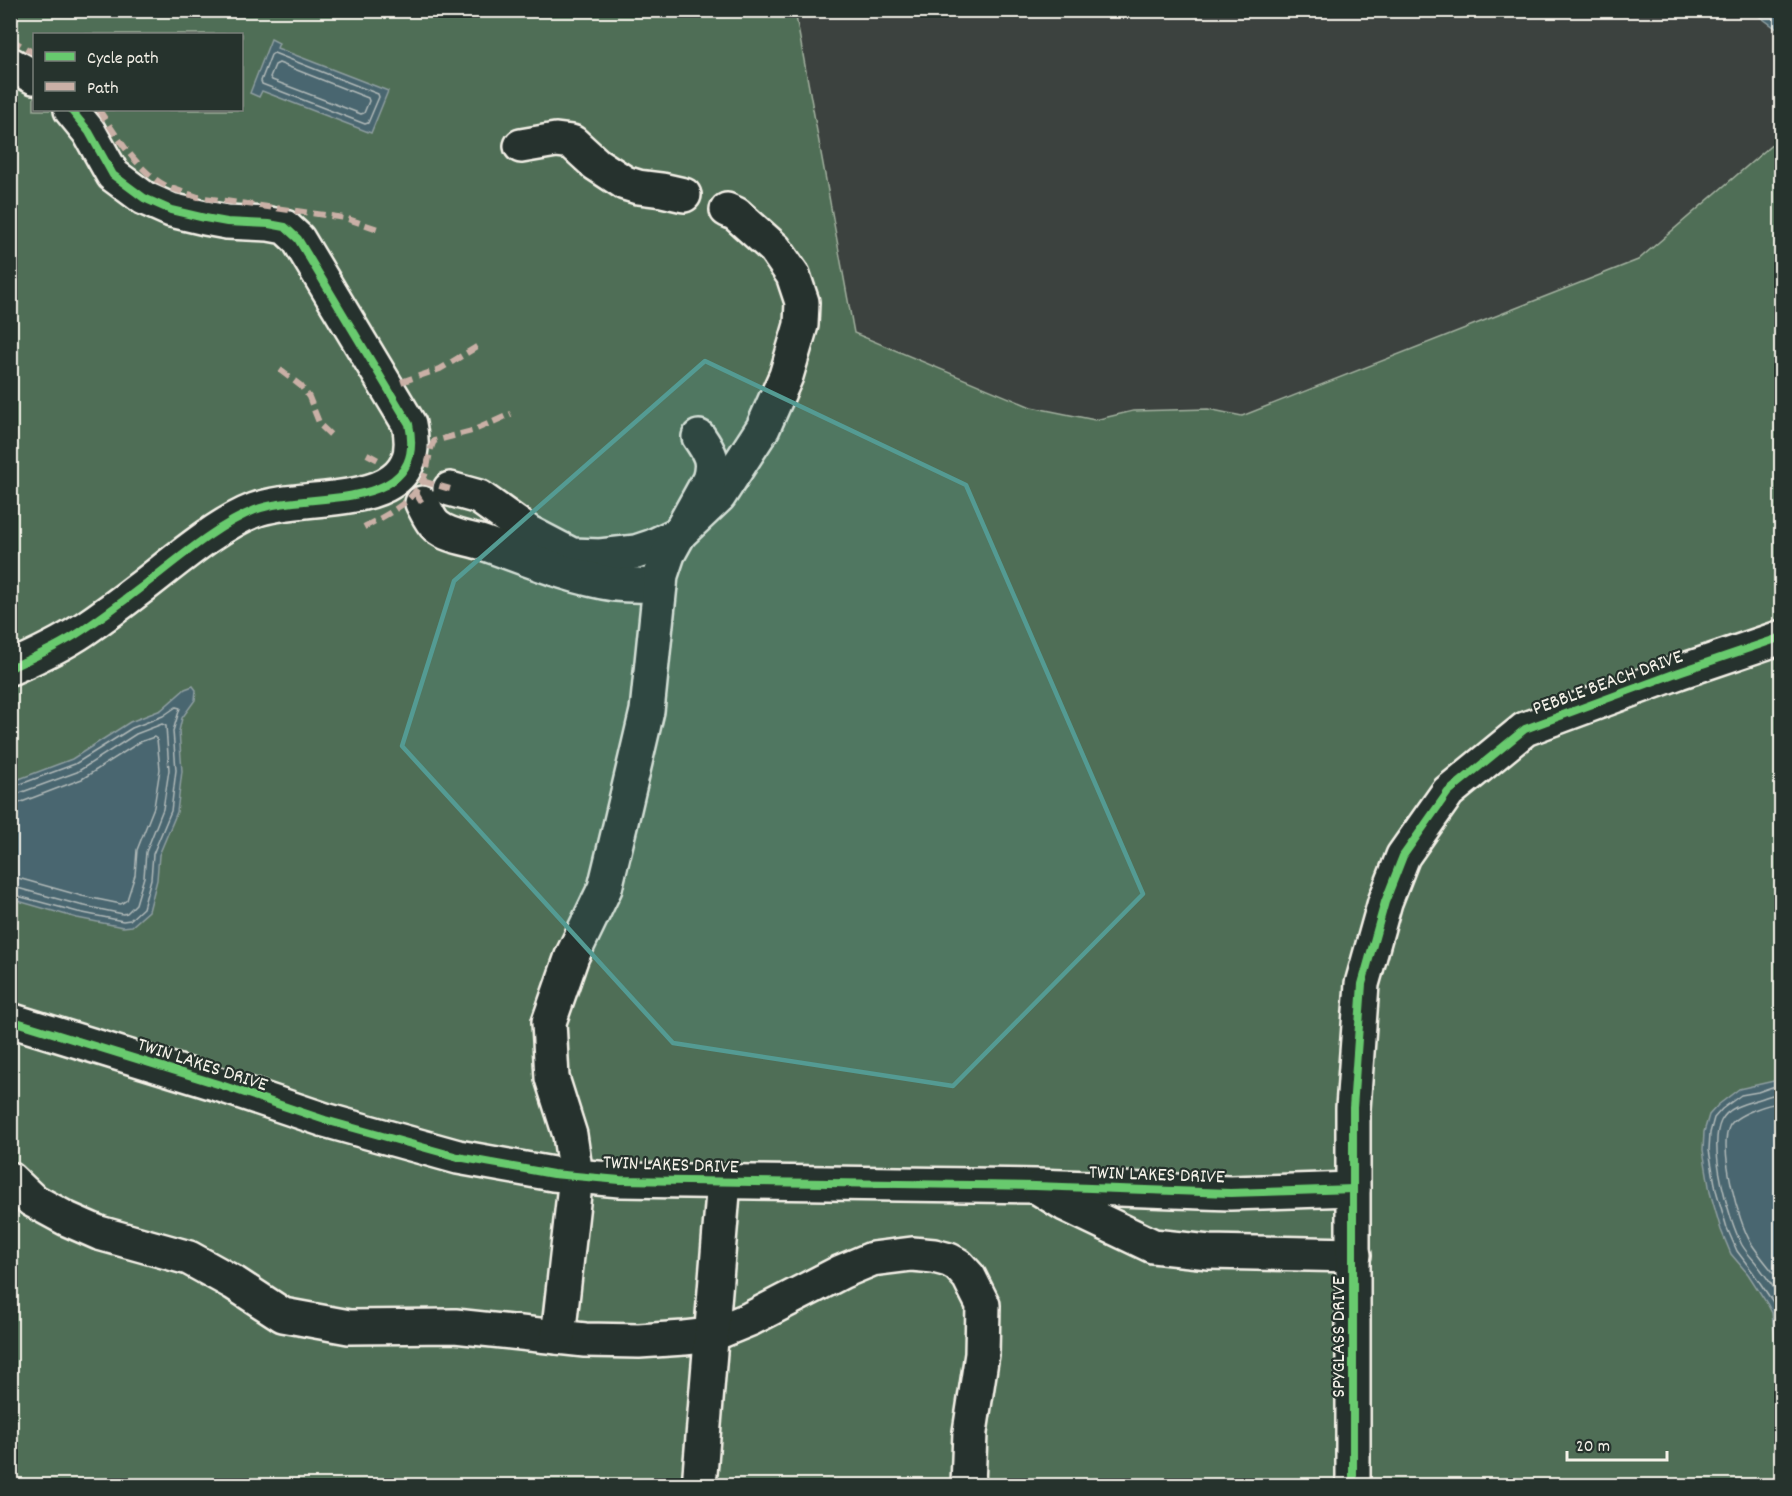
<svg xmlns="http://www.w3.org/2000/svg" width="1792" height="1496" viewBox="0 0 1792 1496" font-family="Dekko,sans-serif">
	<rect width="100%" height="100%" fill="#3c423f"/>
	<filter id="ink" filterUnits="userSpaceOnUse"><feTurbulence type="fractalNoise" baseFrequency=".0167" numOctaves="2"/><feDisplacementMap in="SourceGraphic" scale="12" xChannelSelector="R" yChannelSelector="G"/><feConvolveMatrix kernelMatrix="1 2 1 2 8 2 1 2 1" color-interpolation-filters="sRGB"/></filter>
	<g filter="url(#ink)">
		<!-- green -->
		<path fill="#506e56" stroke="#a2b09f" stroke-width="1.5" fill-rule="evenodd" d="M10 11H795L854 333 1031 407 1095 420 1133 411 1208 409 1242 416 1638 260 1781 137V1485H11ZM34 34H242V110H34Z"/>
		<!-- water -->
		<g fill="#4a6670" stroke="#8e9ea0" stroke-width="1.5">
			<path d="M1752 11H1781V32Z"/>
			<path d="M271 39 279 43 277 48 388 91 371 133 262 91 259 97 250 93Z"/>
			<path d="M193 686 196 690 195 700 182 718 179 731 182 771 177 812 159 855 157 880 149 911 132 926 123 927 77 918 11 899V782L72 759 130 722 161 710 185 689Z"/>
			<path d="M1778 1080 1782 1081 1781 1350 1778 1347 1775 1340 1772 1313 1768 1305 1748 1274 1731 1254 1721 1230 1710 1192 1703 1150 1704 1132 1709 1115 1718 1105 1739 1089Z"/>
		</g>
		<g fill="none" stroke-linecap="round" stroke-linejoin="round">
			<!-- shore -->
			<g stroke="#b0b9b8" stroke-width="1.5">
				<path d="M274 53 378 94 379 97 368 123 365 124 262 84 261 81 271 55Z"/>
				<path d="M279 63 368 98 369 101 364 113 361 114 272 80 270 77 275 65Z"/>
				<path d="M10 788 75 764 132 728 163 716 176 707 180 708 173 731 176 770 171 811 153 854 151 879 143 908 130 920 123 921 78 912 10 894"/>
				<path d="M10 795 17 794 77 772 136 734 162 724 166 726 169 770 163 809 146 852 144 877 136 904 127 913 123 914 80 905 10 886"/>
				<path d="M10 804 19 803 82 779 140 742 154 737 157 739 160 769 154 807 137 850 135 875 127 900 121 904 82 896 18 878 10 877"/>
				<path d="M1782 1086 1772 1087 1758 1092 1741 1095 1722 1109 1714 1118 1710 1133 1709 1150 1716 1190 1727 1228 1737 1251 1752 1271 1773 1302 1778 1312 1782 1340"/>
				<path d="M1782 1094C1773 1093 1767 1097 1760 1099 1746 1103 1728 1107 1721 1121 1708 1147 1729 1221 1742 1245 1746 1252 1752 1258 1756 1263 1765 1275 1775 1288 1782 1302"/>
				<path d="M1782 1103C1769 1103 1734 1115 1729 1127 1719 1149 1738 1222 1751 1243 1760 1257 1772 1270 1782 1284"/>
			</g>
			<defs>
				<g id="minor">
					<path d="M10 64 34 77"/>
					<path d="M521 146 556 140 572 142 596 164 625 183 638 187 662 190 684 195"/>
					<path d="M450 489 479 497 528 532 572 555 600 556 636 552 651 547 680 533 719 496 763 428 786 376 801 325 802 302 793 275 775 249 736 214 727 210"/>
					<path d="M422 503C426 510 430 521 436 526 448 537 468 538 483 543 526 558 569 577 614 584 630 586 645 585 660 585"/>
					<path d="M10 668C35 657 61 645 83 630 102 617 121 603 139 589 172 564 216 525 255 510 307 490 429 516 409 424L298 239 285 227 269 224 227 222 205 218 171 210 144 198 113 175 89 132 71 110"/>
					<path d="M10 1020 221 1085 325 1120 458 1157 553 1174 620 1180 1035 1186 1230 1193 1353 1189"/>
					<path d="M10 1179 32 1200 67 1219 99 1233 189 1258 234 1283 283 1315 349 1327 455 1326 585 1340 639 1341 684 1338 711 1335 750 1319 841 1272 872 1259 912 1254 934 1256 949 1260 958 1265 969 1277 983 1305 982 1354 970 1432 968 1486"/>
					<path d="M1039 1188 1065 1204 1153 1246 1209 1252 1354 1255"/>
					<path d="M558 1337 576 1176 570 1135 552 1078 549 1022 572 956 605 888 620 826 647 711 661 575 668 554 709 480C715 461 710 453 699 437"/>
					<path d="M699 1486 724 1181"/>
					<path d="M1353 1486V1108L1362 984 1385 902 1403 856 1448 792 1525 729 1679 672 1782 637"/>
				</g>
			</defs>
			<!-- minor casing -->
			<use href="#minor" stroke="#f4f1e8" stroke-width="38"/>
			<!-- minor -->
			<use href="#minor" stroke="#26332d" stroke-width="33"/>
			<!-- quiet -->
			<g stroke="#cab0a6" stroke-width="6" stroke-dasharray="12 6" stroke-linecap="butt">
				<path d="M10 39 34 53"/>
				<path d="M99 110C115 133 131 161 155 179 166 188 184 192 198 197L345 218 378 229"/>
				<path d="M280 370 301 386 309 397 320 425 334 438"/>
				<path d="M401 382 440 369 480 345"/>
				<path d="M367 454 382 462"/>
				<path d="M422 481 450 489"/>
				<path d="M415 492 422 503"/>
				<path d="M364 527C388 514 417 501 426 472 429 461 429 451 434 441L472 431 511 414"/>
			</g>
			<defs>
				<g id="cycleway">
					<path d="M10 668C35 657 61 645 83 630 102 617 121 603 139 589 172 564 216 525 255 510 307 490 429 516 409 424L298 239 285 227 269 224 227 222 205 218 171 210 144 198 113 175 89 132 71 110"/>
					<path d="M10 1020 221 1085 325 1120 458 1157 553 1174 620 1180 1035 1186 1230 1193 1353 1189"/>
					<path d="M1353 1486V1108L1362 984 1385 902 1403 856 1448 792 1525 729 1679 672 1782 637"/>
				</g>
			</defs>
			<!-- cycleway casing -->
			<use href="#cycleway" stroke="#26332d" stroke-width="11"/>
			<!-- cycleway -->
			<use href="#cycleway" stroke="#67ca6e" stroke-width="8"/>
		</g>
	</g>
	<!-- marked area -->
	<path fill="#549b93" fill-opacity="0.2" stroke="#549b93" stroke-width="4.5" stroke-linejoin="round" d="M705 361 966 485 1143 894 953 1086 673 1043 402 746 454 581Z"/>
	<g text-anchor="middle" stroke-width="4.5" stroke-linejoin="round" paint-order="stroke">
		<!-- street labels -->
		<g font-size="20" fill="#f4f1e8" stroke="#26332d">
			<text transform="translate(1607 681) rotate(-20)" y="7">PEBBLE BEACH DRIVE</text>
			<text transform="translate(203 1063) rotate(18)" y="7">TWIN LAKES DRIVE</text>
			<text transform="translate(671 1163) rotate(2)" y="7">TWIN LAKES DRIVE</text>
			<text transform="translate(1157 1173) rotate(2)" y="7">TWIN LAKES DRIVE</text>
			<text transform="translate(1337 1337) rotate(-90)" y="7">SPYGLASS DRIVE</text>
		</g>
	</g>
	<!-- margin -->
	<rect width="1792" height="1496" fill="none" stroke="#26332d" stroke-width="36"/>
	<rect x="18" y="18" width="1756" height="1460" fill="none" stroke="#f4f1e8" stroke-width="2" filter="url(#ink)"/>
	<!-- legend -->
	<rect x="33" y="33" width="210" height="78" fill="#26332d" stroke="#787f78" stroke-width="1.5"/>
	<rect x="45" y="52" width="30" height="9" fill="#67ca6e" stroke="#787f78" stroke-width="1.5"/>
	<text x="87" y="63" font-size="18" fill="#f4f1e8">Cycle path</text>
	<rect x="45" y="82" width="30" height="9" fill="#cab0a6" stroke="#787f78" stroke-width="1.5"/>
	<text x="87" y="93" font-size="18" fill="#f4f1e8">Path</text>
	<!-- scale -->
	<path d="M1567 1451v9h100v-9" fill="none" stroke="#f4f1e8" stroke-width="3"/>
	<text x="1576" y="1451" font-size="18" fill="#f4f1e8" stroke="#26332d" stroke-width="4.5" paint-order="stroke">20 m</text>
</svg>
